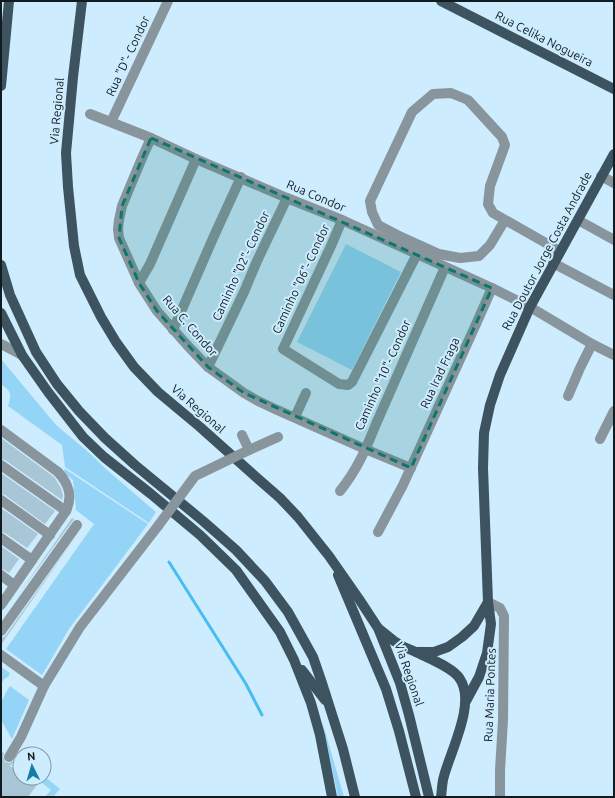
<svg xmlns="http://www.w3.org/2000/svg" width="615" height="798" viewBox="0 0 615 798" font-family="Ubuntu,sans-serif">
	<rect width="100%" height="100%" fill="#cdecfd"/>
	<!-- green -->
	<g fill="#94d5f7">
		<path d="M346 244 401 272 352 370 297 342Z"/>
		<path d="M1 359 56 425 86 450 107 470 156 512 149 523 65 467 62 445 8 406C12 394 11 391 1 384Z"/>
		<path d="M65 469 148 524 69 629 42 675 6 649 94 524 76 510 73 480 63 472Z"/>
		<path d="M1 667 10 673 8 677 4 679 1 685Z"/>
		<path d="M10 686 29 700 12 739 1 720V702L9 687Z"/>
		<path d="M322 721 344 797H338Z"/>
		<path d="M44 776 60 789 53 797H45L51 790 36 778H44Z"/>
	</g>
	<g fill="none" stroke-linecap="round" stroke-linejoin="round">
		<!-- stream -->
		<path stroke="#49bcf1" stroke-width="3" d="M169 562 246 684 262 715"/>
	</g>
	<!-- building -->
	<g fill="#a8c6d6">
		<path d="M1 438 54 477 61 488 63 496 62 500 5 460 1 459Z"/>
		<path d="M1 473 55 511 45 524 5 495 1 494Z"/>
		<path d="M1 508 38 534 27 548 5 533 1 532Z"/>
		<path d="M72 518 74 519 19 594Z"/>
		<path d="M75 538 1 645V637H4L6 635Z"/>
		<path d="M1 546 19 559 9 573 5 570 1 569Z"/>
		<path d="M1 751 4 753 3 757 5 762 9 763 14 761 10 766 20 773V778H27L37 785 28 797H1Z"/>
	</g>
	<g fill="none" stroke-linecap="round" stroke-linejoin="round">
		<!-- minor -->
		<g stroke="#89959c" stroke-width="10">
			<path d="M90 114 151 138 196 159 287 198 342 220 492 288 530 307 592 344 614 355"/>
			<path d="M111 122 168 1"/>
			<path d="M151 138 142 158 122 206 119 220 118 229 119 238 139 283 157 311 187 345 208 367 244 393 258 401 275 409 365 449 411 468"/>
			<path d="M601 176 614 183"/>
			<path d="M342 220 331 246 283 349 339 384 348 385 352 382 417 254"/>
			<path d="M505 220 490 245 479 256 460 258 439 254 397 235 378 225 372 212 370 201 412 112 433 94 451 93 468 100 502 137 505 145 490 186 488 204 493 213 560 251"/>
			<path d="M578 220 614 240"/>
			<path d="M553 263 614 295"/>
			<path d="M139 283 150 264 196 159"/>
			<path d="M173 330 214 236 241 177"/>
			<path d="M1 344 22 355"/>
			<path d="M208 367 244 292 257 261 287 198"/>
			<path d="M568 396 580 368 592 344"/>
			<path d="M295 417 306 393"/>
			<path d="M1 430 58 472C69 484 73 496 66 511L1 605"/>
			<path d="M242 435 249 450 278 437"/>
			<path d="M600 439 614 411"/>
			<path d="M1 465 66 511"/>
			<path d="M340 491C357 470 366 449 376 424L445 267"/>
			<path d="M1 500 50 535"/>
			<path d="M378 532 403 485 477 322 492 288"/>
			<path d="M1 538 32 560"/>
			<path d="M1 575 14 585"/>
			<path d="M488 602 500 608 504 616 503 720 500 770V797"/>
			<path d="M1 631 77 525"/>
			<path d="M1 655 44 686"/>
			<path d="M9 757 21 737 44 686 80 627 158 526"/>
		</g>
		<!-- major -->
		<g stroke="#3d535f" stroke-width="10">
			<path d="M82 1 73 77 66 153 68 187 74 246 80 275 101 317 116 342 134 367 158 392 200 427 256 477 280 498 298 517 329 556 359 599 378 628 400 683 409 715 429 797"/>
			<path d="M441 1 614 89"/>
			<path d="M1 86 9 1"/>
			<path d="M1 265 10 295 36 352 57 384 79 411 105 438 135 465 203 521 236 550 265 581 288 612 313 657 322 683 343 749 355 797"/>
			<path d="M1 313 22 355 48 392 83 437 104 457 151 494 200 535 236 570 280 632 294 660 311 703 320 735 332 797"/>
			<path d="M338 575 386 689 399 731 416 797"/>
			<path d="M379 629 394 641 404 647 416 652H434L448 647 462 637 474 626 488 602"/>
			<path d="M416 652C428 658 454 668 460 679 476 703 451 750 444 776 442 782 442 790 441 797"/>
			<path d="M302 670 325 700"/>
			<path d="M466 701 479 677 487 653 491 624 488 602 483 468 484 433 490 405 500 375 530 307 614 154"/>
		</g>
		<!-- minor-bridge -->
		<path stroke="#89959c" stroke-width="10" d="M158 526 195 476 249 450"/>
	</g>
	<!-- marked area -->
	<path fill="#0f766e" fill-opacity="0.2" stroke="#0f766e" stroke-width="3" stroke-dasharray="8 5" stroke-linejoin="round" d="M151 138 492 288 411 468 244 393 208 367 157 311 139 283 119 238 122 206Z"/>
	<g text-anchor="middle" stroke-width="4" stroke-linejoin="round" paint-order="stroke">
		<!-- street labels -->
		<g font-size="12" fill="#101c22" stroke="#cdecfd">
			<text transform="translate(544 39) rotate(27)" y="4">Rua Celika Nogueira</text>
			<text transform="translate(128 56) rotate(-65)" y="4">Rua "D"- Condor</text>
			<text transform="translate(57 111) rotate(-85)" y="4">Via Regional</text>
			<text transform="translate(316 196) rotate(23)" y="4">Rua Condor</text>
			<text transform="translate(547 251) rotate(-62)" y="4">Rua Doutor Jorge Costa Andrade</text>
			<text transform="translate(241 266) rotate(-65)" y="4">Caminho "02"- Condor</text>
			<text transform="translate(301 279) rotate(-65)" y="4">Caminho "06"- Condor</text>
			<text transform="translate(190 326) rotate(49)" y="4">Rua C. Condor</text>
			<text transform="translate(440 373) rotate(-65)" y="4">Rua Irad Fraga</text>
			<text transform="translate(383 375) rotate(-66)" y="4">Caminho "10"- Condor</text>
			<text transform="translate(198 409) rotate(41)" y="4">Via Regional</text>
			<text transform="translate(409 674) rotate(71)" y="4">Via Regional</text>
			<text transform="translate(490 695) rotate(-88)" y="4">Rua Maria Pontes</text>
		</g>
	</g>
	<!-- border -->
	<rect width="615" height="798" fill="none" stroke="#101c22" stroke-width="4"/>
	<!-- north arrow -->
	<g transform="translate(32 766) rotate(355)"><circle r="19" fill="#cdecfd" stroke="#8199a5"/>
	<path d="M0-3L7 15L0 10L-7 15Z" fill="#147da7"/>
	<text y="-6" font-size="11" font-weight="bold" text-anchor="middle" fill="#101c22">N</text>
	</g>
</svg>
